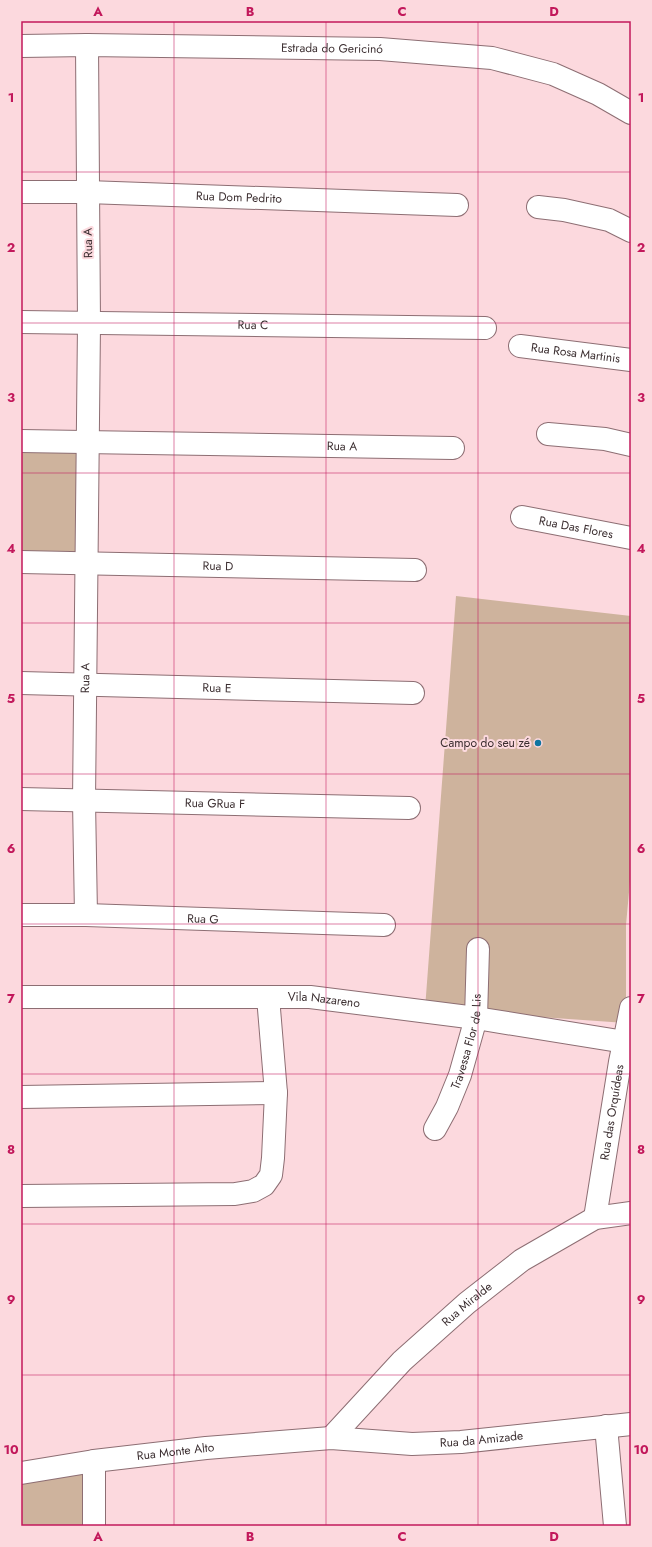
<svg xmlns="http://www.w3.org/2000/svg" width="652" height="1547" viewBox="0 0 652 1547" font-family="Jost,sans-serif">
	<rect width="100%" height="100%" fill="#fcd9de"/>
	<!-- park -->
	<g fill="#ceb39d">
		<path d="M21 441 87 442 86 563 21 562Z"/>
		<path d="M456 596 631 616V870L626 925V1023L425 1009Z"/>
		<path d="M90 1466 89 1526H21V1481Z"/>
	</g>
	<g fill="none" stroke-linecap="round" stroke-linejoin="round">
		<defs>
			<g id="minor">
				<path id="s1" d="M21 46 87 45 380 49 492 58 553 74 598 94 631 113"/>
				<path id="s2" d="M21 192H87L457 205"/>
				<path d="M538 207 564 210 609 220 631 231"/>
				<path id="s3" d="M21 322 485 328"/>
				<path id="s4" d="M520 346 631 360"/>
				<path d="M548 434 605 439 631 445"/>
				<path id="s5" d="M21 441 453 448"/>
				<path id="s6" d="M522 517 631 538"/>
				<path id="s7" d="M21 562 415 570"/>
				<path id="s8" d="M21 683 413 693"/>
				<path id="s9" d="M21 799 409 808"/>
				<path id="s10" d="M21 915H86L384 925"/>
				<path id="s11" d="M86 915 84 801 89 324 87 45"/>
				<path id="s12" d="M21 997H310L476 1018 631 1043"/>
				<path d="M21 1097 276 1093"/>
				<path id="s13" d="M435 1129 447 1107 460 1075 476 1018 478 949"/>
				<path d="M21 1196 235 1194 253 1191 264 1185 271 1175 273 1158 276 1093 268 997"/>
				<path id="s14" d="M595 1218 620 1062 631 1008"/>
				<path d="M606 1426 615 1526"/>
				<path id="s15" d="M331 1438 402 1361 467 1303 522 1260 595 1218 631 1213"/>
				<path id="s16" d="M21 1473 94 1461 206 1448 331 1438 412 1444 461 1442 631 1424"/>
				<path d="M94 1526V1461"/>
			</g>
		</defs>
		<!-- minor casing -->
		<use href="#minor" stroke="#8d6e73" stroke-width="24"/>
		<!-- minor -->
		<use href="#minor" stroke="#fff" stroke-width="22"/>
	</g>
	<!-- grid -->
	<path fill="none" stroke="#c2185b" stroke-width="1" stroke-opacity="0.55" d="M174 21V1526M326 21V1526M478 21V1526M21 172H631M21 323H631M21 473H631M21 623H631M21 774H631M21 924H631M21 1074H631M21 1224H631M21 1375H631"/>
	<!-- markers -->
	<circle fill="#0f75a1" stroke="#fcd9de" stroke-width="1.5" cx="538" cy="743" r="4"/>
	<g text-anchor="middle" stroke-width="4" stroke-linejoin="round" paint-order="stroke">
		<!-- street labels -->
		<g font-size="12" fill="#3b2e30" stroke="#fcd9de">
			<text dy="4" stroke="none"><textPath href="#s1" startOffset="311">Estrada do Gericinó</textPath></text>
			<text dy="4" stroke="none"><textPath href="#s2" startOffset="218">Rua Dom Pedrito</textPath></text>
			<text transform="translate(88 243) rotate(-91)" y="4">Rua A</text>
			<text dy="4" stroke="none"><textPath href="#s3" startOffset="232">Rua C</textPath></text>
			<text dy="4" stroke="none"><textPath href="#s4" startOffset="56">Rua Rosa Martinis</textPath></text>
			<text dy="4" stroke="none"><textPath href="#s5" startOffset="321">Rua A</textPath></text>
			<text dy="4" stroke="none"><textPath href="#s6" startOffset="55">Rua Das Flores</textPath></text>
			<text dy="4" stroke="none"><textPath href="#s7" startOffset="197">Rua D</textPath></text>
			<text dy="4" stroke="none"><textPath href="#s11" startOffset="237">Rua A</textPath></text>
			<text dy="4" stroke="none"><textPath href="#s8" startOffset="196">Rua E</textPath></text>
			<text dy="4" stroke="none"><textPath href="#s9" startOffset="194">Rua GRua F</textPath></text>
			<text dy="4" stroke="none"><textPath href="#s10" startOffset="182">Rua G</textPath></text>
			<text dy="4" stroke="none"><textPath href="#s12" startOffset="303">Vila Nazareno</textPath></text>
			<text dy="4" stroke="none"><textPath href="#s13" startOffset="94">Travessa Flor de Lis</textPath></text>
			<text dy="4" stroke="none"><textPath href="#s14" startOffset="107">Rua das Orquídeas</textPath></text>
			<text dy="4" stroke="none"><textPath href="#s15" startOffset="191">Rua Miralde</textPath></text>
			<text dy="4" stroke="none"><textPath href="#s16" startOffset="463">Rua da Amizade</textPath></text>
			<text dy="4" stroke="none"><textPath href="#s16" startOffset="156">Rua Monte Alto</textPath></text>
		</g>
		<!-- poi labels -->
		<g font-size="12" fill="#3b2e30" stroke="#fcd9de" text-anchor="end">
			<text x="530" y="747">Campo do seu zé</text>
		</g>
	</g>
	<!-- border -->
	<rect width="652" height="1547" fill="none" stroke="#fcd9de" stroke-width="44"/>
	<rect x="22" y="22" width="608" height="1503" fill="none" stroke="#c2185b" stroke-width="1.5"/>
	<g font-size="13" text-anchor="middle" font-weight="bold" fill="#c2185b">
		<text x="98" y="16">A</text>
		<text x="250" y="16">B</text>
		<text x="402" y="16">C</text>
		<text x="554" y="16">D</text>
		<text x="11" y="102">1</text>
		<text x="641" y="102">1</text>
		<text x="11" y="252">2</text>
		<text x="641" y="252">2</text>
		<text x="11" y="402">3</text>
		<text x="641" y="402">3</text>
		<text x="11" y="553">4</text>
		<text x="641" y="553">4</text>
		<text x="11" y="703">5</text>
		<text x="641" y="703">5</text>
		<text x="11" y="853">6</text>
		<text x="641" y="853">6</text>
		<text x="11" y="1003">7</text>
		<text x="641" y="1003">7</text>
		<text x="11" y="1154">8</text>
		<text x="641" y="1154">8</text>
		<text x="11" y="1304">9</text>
		<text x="641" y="1304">9</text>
		<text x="11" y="1454">10</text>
		<text x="641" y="1454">10</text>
		<text x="98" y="1541">A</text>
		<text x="250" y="1541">B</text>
		<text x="402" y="1541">C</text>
		<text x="554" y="1541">D</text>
	</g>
</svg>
